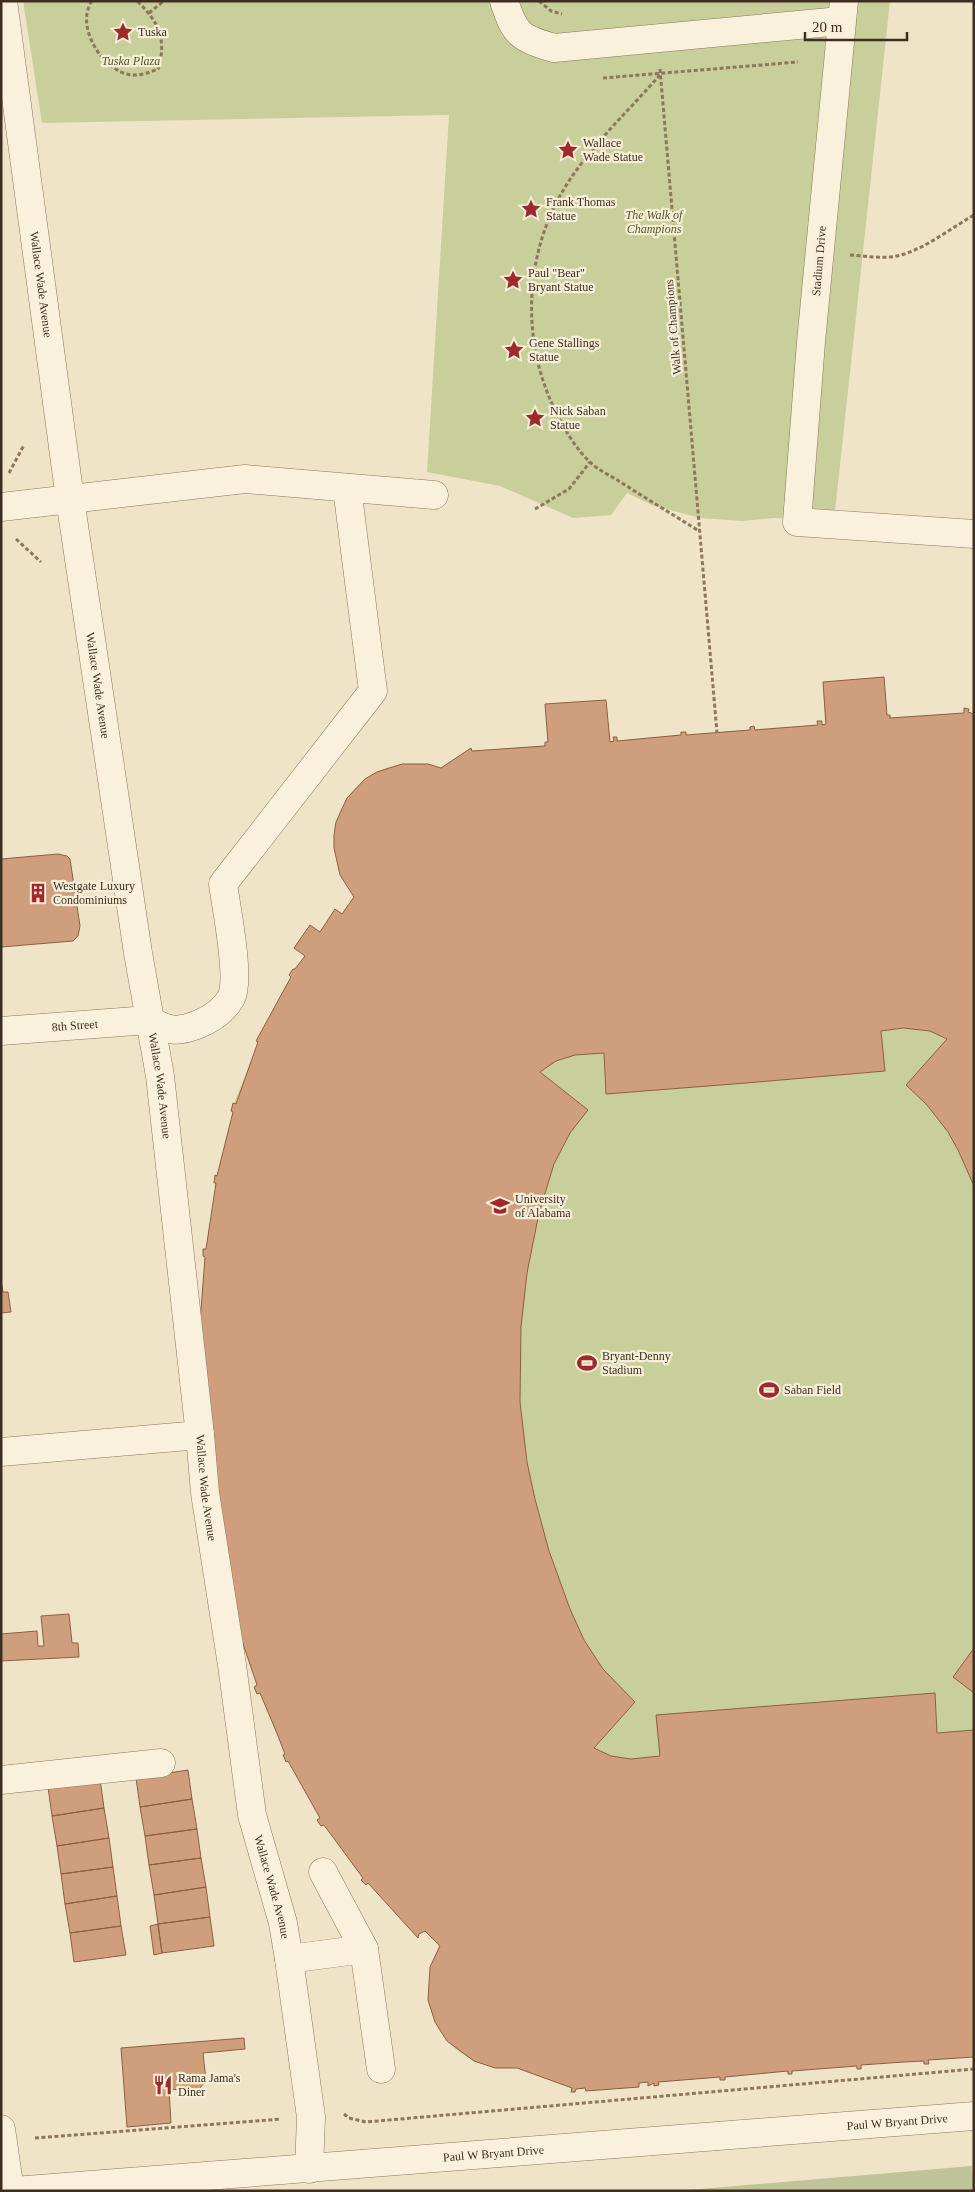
<svg xmlns="http://www.w3.org/2000/svg" width="975" height="2192" font-family="Georgia,serif">
  <style>
    .green { fill: #c9cf9b }
    .cemetery { fill: #bfc49a }
    .building { fill: #cf9f7d; stroke: #8d5f41 }
    .lines { fill: none; stroke-linecap: round; stroke-linejoin: round }
    .minor-casing { stroke: #8d765c; stroke-width: 29 }
    .path { stroke: #8d765c; stroke-width: 3; stroke-dasharray: 4 2.5; stroke-linecap: butt }
    .minor { stroke: #faf1dc; stroke-width: 28 }
    .labels { text-anchor: middle; stroke-width: 4.5; stroke-linejoin: round; paint-order: stroke }
    .poi-label { font-size: 12px; fill: #3d2e20; stroke: #f7eed8; text-anchor: start }
    .park-label { font-size: 12px; font-style: italic; fill: #4d5a26; stroke: #f7eed8 }
    .street-label { font-size: 12px; fill: #3d2e20; stroke: #f7eed8 }
  </style>
  <rect width="100%" height="100%" fill="#f0e4c8"/>
  <path class="green" d="M23,1h867l-56,520 -60,-3 -32,3 -42,-3 -48,-13 -25,-12 -16,22 -38,3 -73,-32 -73,-14 22,-357 -407,8z
    M884,677l3,38h3l1,3 72,-5 1,-5 5,1 -1,3 6,2v1343l-45,3v4c-14,-7 -51,0 -68,1v4h-4l-1,-3 -64,5v3h-4l-1,-3 -62,6v3h-5v-3l-62,5 1,3 -5,1v-3l-6,3v-4l-9,1v4l-53,4 -1,-3 -10,1v3h-4v-4c-17,-7 -36,-17 -54,-20 -15,-2 -29,0 -44,-8 -45,-21 -55,-73 -34,-114l-14,-15 -6,3 -1,4 -49,-54 -3,1 -5,-5 2,-2 -39,-53 -3,1 -4,-6 3,-2 -31,-57 -3,1 -3,-7 2,-2 -28,-68 -21,-61 -36,-301 5,-66 -2,-1v-7h3l10,-65 -2,-1 1,-8 2,1 16,-64 -2,-1 27,-68 -2,-2 35,-64 -2,-2 4,-6h2l10,-13 -11,-8 16,-23 10,7 15,-23 7,5 12,-17c-50,-69 4,-153 87,-129l30,-20 1,3 72,-5 1,-4h3l-3,-38 61,-4 4,42 4,-1 -1,-4h4l1,4 63,-6v-3h5v3l63,-5 1,-3 4,-1 1,3 63,-4 -1,-4h5v3h3l-2,-42z"/>
  <path class="cemetery" d="M972,2166l2,25h-298z"/>
  <path class="building" d="M884,677l3,38h3v3l74,-5v-5l5,1 -1,3 6,2v472l-16,-36 -10,-18 -21,-27 -21,-20 41,-46 -17,-8 -27,-3 -22,3 4,40 -139,12 -140,11 -2,-41 -29,2 -19,6 -16,11 48,38 -18,23 -16,31 -15,49 -12,60 -6,54 -1,75 7,60 8,37 14,52 21,58 14,31 19,29 32,33 -41,46 17,8 20,3 29,-3 -4,-41 279,-22 2,40 37,-3v327l-46,3 1,4h-5v-3l-20,1 -43,3v4h-4v-3l-65,5v3h-4v-3l-63,6v3h-5v-3l-62,5 1,3 -5,1v-3l-6,3v-4l-9,1v4l-53,4 -1,-3 -9,1 -1,3h-4l1,-4 -55,-20h-22l-21,-7 -27,-20 -12,-19 -7,-22 2,-33 10,-21 -15,-15 -6,3 -1,4 -50,-55 -2,2 -5,-5 2,-2 -39,-53 -3,1 -4,-6 3,-2 -32,-57 -2,1 -3,-7 2,-1 -9,-23 -16,-38 -3,1 -3,-7 3,-2 -21,-62 -18,-72 -18,-228 5,-66 -2,-1v-7h3l10,-66h-2l1,-8 2,1 16,-64 -2,-1 2,-8 3,1 22,-62 -2,-1 35,-64 -2,-2 4,-6h2l10,-13 -11,-8 16,-23 10,7 15,-23 7,5 12,-17 -14,-22 -6,-27v-13l2,-13 11,-24 18,-19 12,-7 25,-8h26l13,4 30,-20 1,3 73,-5v-4h3l-3,-38 61,-4 4,42 4,-1 -1,-4h4v4l64,-6v-3h5v3l64,-5v-3l4,-1 1,4 63,-5 -1,-4h5v4l4,-1 -3,-42z
    M58,854l9,2 3,3 10,67 -2,10 -5,5 -72,6v-88z
    M1,1280l2,12h5l3,20 -10,1z
    M69,1614l3,29h6l1,14 -78,4v-27l36,-3 1,15h6l-3,-30z
    M974,1648v45l-21,-16z
    M188,1770l4,29 -52,8 -4,-29z
    M100,1779l4,29 -52,8 -4,-29z
    M192,1799l5,30 -52,7 -5,-29z
    M104,1808l5,30 -52,8 -5,-30z
    M197,1829l4,29 -52,7 -4,-29z
    M109,1838l4,29 -52,7 -4,-28z
    M201,1858l5,29 -52,8 -5,-30z
    M113,1867l4,29 -52,8 -4,-30z
    M206,1887l4,30 -52,7 -4,-29z
    M117,1896l4,30 -51,7 -5,-29z
    M210,1917l4,29 -52,7 -4,-29z
    M158,1924l4,29 -8,2 -4,-29z
    M121,1926l5,29 -52,7 -4,-29z
    M244,2038l1,11 -42,4 3,28 -9,10 -4,-3 -24,2 2,33 -44,4 -6,-79z"/>
  <g class="lines">
    <defs>
      <g id="minor">
        <path id="s1" d="M3,1l67,498 68,454 22,123 40,359 5,58 27,172 20,150 31,108 6,36 22,158 -2,52"/>
        <path d="M504,1c11,34 16,37 50,47l287,-27"/>
        <path d="M844,1l-33,341 -14,180 177,12"/>
        <path d="M1,507l244,-28 189,16"/>
        <path id="s2" d="M1,1031l148,-11c19,11 28,13 50,4 12,-5 25,-14 32,-26 10,-19 -5,-91 -8,-114l150,-193 -26,-203"/>
        <path d="M1,1452l199,-17"/>
        <path d="M1,1780l160,-17"/>
        <path d="M323,1872l41,77 17,120"/>
        <path d="M289,1959l75,-10"/>
        <path d="M1,2129l9,62"/>
        <path id="s3" d="M14,2191l960,-75"/>
      </g>
    </defs>
    <use href="#minor" class="minor-casing"/>
    <path class="path" d="M92,1c-16,23 6,61 29,71 13,6 25,2 37,-3 9,-30 1,-47 -21,-68
      M539,1l12,10 11,3
      M149,13l15,-12
      M660,69l57,664
      M660,75c-30,34 -64,66 -89,103 -48,70 -52,164 -13,238 8,16 19,34 32,46 8,8 19,13 29,19 26,17 53,33 80,50
      M603,78l195,-16
      M850,255c16,1 32,4 47,1 27,-6 54,-28 77,-41
      M9,473l15,-28
      M535,509l34,-20 21,-27
      M16,539l25,23
      M344,2114l5,4 17,4 608,-53
      M35,2138l246,-19"/>
    <use href="#minor" class="minor"/>
  </g>
  <defs>
    <symbol id="sight-bare" viewBox="-9 -9 18 18"><path d="M0-6L1.8-2.2L6-1.7L2.9 1.2L3.7 5.4L0 3.3L-3.7 5.4L-2.9 1.2L-6-1.7L-1.8-2.2Z" fill="#9e2a2b" stroke="#f7eed8" stroke-width="2.5" paint-order="stroke"/></symbol>
    <symbol id="building-bare" viewBox="-9 -9 18 18"><path d="M-4-6H4V6H1V3H-1V6H-4ZM-2.5-4.3h1.7v1.8h-1.7ZM.8-4.3h1.7v1.8H.8ZM-2.5-1h1.7V.8h-1.7ZM.8-1h1.7V.8H.8Z" fill="#9e2a2b" stroke="#f7eed8" stroke-width="2.5" paint-order="stroke"/></symbol>
    <symbol id="university-bare" viewBox="-9 -9 18 18"><path d="M0-5L7-2L0 1L-7-2ZM-4 1L0 2.5L4 1V4Q0 6-4 4Z" fill="#9e2a2b" stroke="#f7eed8" stroke-width="2.5" paint-order="stroke"/></symbol>
    <symbol id="stadium-bare" viewBox="-9 -9 18 18"><path d="M0-5a6.5 5 0 1 0 0 10a6.5 5 0 1 0 0-10ZM-3.5-1.8h7v3.6h-7Z" fill="#9e2a2b" stroke="#f7eed8" stroke-width="2.5" paint-order="stroke"/></symbol>
    <symbol id="restaurant-bare" viewBox="-9 -9 18 18"><path d="M-5-6h1v4h1v-4h1v4h1v-4h1v5L-1.5 .5V6h-2V.5L-5-1ZM5-6V6H3V1.5H1.5Q1.5-4 5-6Z" fill="#9e2a2b" stroke="#f7eed8" stroke-width="2.5" paint-order="stroke"/></symbol>
  </defs>
  <g fill-rule="evenodd">
    <use href="#sight-bare" x="109" y="18" width="28" height="28"/>
    <use href="#sight-bare" x="554" y="136" width="28" height="28"/>
    <use href="#sight-bare" x="517" y="195" width="28" height="28"/>
    <use href="#sight-bare" x="499" y="266" width="28" height="28"/>
    <use href="#sight-bare" x="500" y="336" width="28" height="28"/>
    <use href="#sight-bare" x="521" y="404" width="28" height="28"/>
    <use href="#building-bare" x="24" y="879" width="28" height="28"/>
    <use href="#university-bare" x="486" y="1192" width="28" height="28"/>
    <use href="#stadium-bare" x="573" y="1349" width="28" height="28"/>
    <use href="#stadium-bare" x="755" y="1376" width="28" height="28"/>
    <use href="#restaurant-bare" x="149" y="2071" width="28" height="28"/>
  </g>
  <g class="labels">
    <g class="poi-label">
      <text x="138" y="36">Tuska</text>
      <text x="583" y="147">Wallace<tspan x="583" dy="14">Wade Statue</tspan></text>
      <text x="546" y="206">Frank Thomas<tspan x="546" dy="14">Statue</tspan></text>
      <text x="528" y="277">Paul "Bear"<tspan x="528" dy="14">Bryant Statue</tspan></text>
      <text x="529" y="347">Gene Stallings<tspan x="529" dy="14">Statue</tspan></text>
      <text x="550" y="415">Nick Saban<tspan x="550" dy="14">Statue</tspan></text>
      <text x="53" y="890">Westgate Luxury<tspan x="53" dy="14">Condominiums</tspan></text>
      <text x="515" y="1203">University<tspan x="515" dy="14">of Alabama</tspan></text>
      <text x="602" y="1360">Bryant-Denny<tspan x="602" dy="14">Stadium</tspan></text>
      <text x="784" y="1394">Saban Field</text>
      <text x="178" y="2082">Rama Jama's<tspan x="178" dy="14">Diner</tspan></text>
    </g>
    <g class="park-label">
      <text x="131" y="65">Tuska Plaza</text>
      <text x="654" y="219">The Walk of<tspan x="654" dy="14">Champions</tspan></text>
    </g>
    <g class="street-label">
      <text transform="translate(819 261) rotate(-85)" y="4">Stadium Drive</text>
      <text dy="4" stroke="none"><textPath href="#s1" startOffset="286">Wallace Wade Avenue</textPath></text>
      <text transform="translate(673 327) rotate(-95)" y="4">Walk of Champions</text>
      <text dy="4" stroke="none"><textPath href="#s1" startOffset="691">Wallace Wade Avenue</textPath></text>
      <text dy="4" stroke="none"><textPath href="#s2" startOffset="74">8th Street</textPath></text>
      <text dy="4" stroke="none"><textPath href="#s1" startOffset="1096">Wallace Wade Avenue</textPath></text>
      <text dy="4" stroke="none"><textPath href="#s1" startOffset="1501">Wallace Wade Avenue</textPath></text>
      <text dy="4" stroke="none"><textPath href="#s1" startOffset="1906">Wallace Wade Avenue</textPath></text>
      <text dy="4" stroke="none"><textPath href="#s3" startOffset="886">Paul W Bryant Drive</textPath></text>
      <text dy="4" stroke="none"><textPath href="#s3" startOffset="481">Paul W Bryant Drive</textPath></text>
    </g>
  </g>
  <rect width="975" height="2192" fill="none" stroke="#3d2e20" stroke-width="5"/>
  <path d="M805 32v8h102v-8" fill="none" stroke="#3d2e20" stroke-width="2.5"/>
  <text x="812" y="32" font-size="15" fill="#3d2e20" stroke="#f7eed8" stroke-width="4" paint-order="stroke">20 m</text>
</svg>
